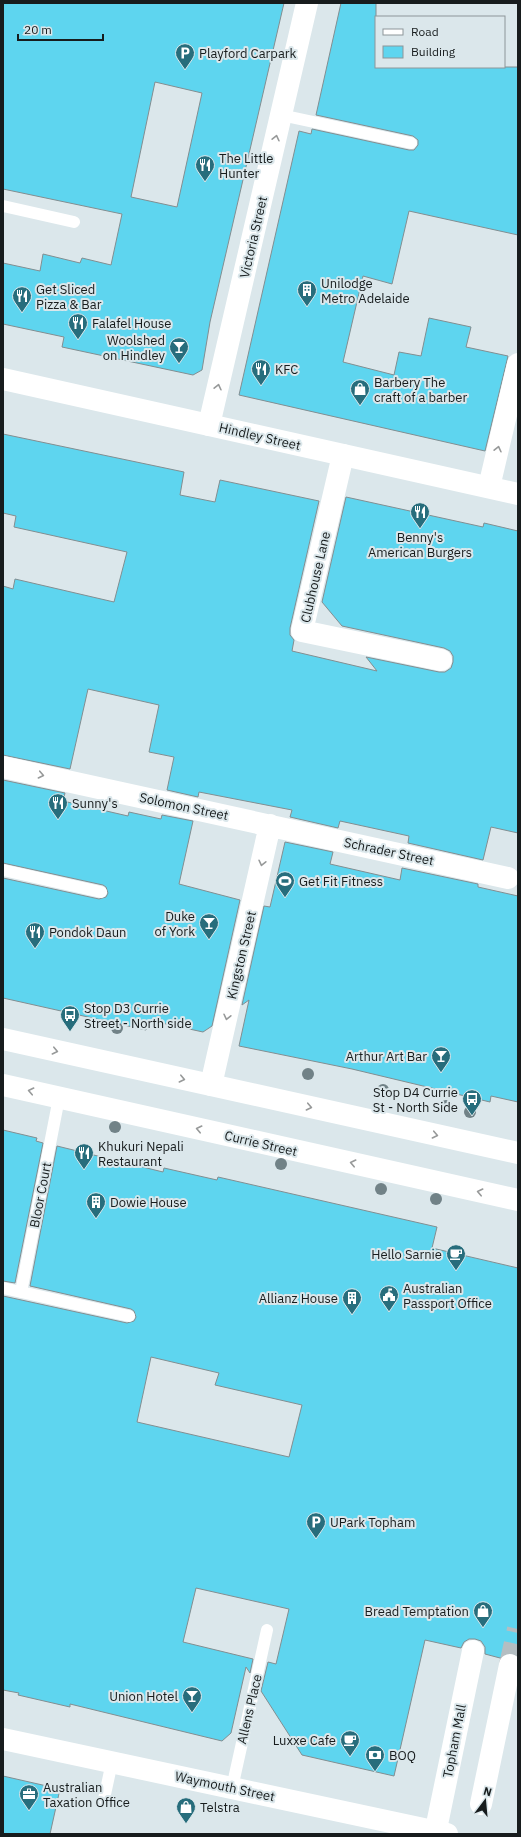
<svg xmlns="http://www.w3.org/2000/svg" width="521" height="1837" font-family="'IBM Plex Sans',sans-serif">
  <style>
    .building { fill: #5ed5ef; stroke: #828e91; fill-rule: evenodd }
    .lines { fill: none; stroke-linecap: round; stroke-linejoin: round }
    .street-tunnel { stroke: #b4bec2; stroke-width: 22; stroke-dasharray: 22 11; stroke-linecap: butt }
    .lane { stroke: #fff; stroke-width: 12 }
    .street { stroke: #fff; stroke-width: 22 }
    .secondary { stroke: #fff; stroke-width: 22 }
    .tree { fill: #718287 }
    .oneway { stroke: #979999 }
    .labels { text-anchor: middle; stroke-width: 4; stroke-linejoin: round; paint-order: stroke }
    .poi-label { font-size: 13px; fill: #171c1d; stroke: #dbe7eb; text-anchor: start }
    .street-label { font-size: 13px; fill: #171c1d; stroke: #dbe7eb }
  </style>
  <rect width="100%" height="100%" fill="#dbe7eb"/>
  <path class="building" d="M3,3h281l-74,319 -8,48 -9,5 -131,-28 2,-10 -61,-13v-61l37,8 3,-17 37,9 2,-5 29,7 11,-51 -119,-25zM155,82l47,11 -25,114 -46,-10z
    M341,3h35v64h142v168l-109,-24 -17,73 -29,-8 -20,86 51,13 5,-23 22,4 8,-38 42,9 -5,20 42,9 -23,95 -246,-56 60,-264 12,3 1,-5 97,21h5l4,-5v-5l-5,-4 -97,-21z
    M3,434l181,38 -4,23 35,7 5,-22 99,21 -29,127v7l4,5 -2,11 85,20 -11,-14 73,15h6l6,-4 2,-6v-6l-3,-5 -6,-3 -102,-22 -20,-24 24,-105 137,30 1,-4 34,8v302l-27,-6 -8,33 -75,-17 1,-7 -69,-15 -2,7 -48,-11 2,-7 -93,-18 -1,5 -31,-7 7,-33 -25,-5 10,-47 -71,-16 -18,80 -67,-14v-169l10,3 2,-10 99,23 13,-50 -113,-25 2,-11 -13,-3z
    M3,780l62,13 -2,8 65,15 1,-4 32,7 1,-4 31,6 -14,63 61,16 -28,126 -9,6 -55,-12 -2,10 -143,-32v-120l96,21 7,-2 2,-4 -2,-6 -3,-2 -100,-22z
    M285,842l48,10 -3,12 70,16 2,-12 76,16v3l40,9v206l-27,-6 -1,6 -138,-33 -113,-23 10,-46 -7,5 22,-99 6,1z
    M3,1130l34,8 -1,3 7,2 -28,140 -12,-2z
    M57,1146l106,26 1,-4 53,12 1,-3 219,50 -5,21 86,20v387l-6,-2h-6l-6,5 -15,-4v-7l-4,-6 -6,-2h-6l-5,3 -3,6 -36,-8 -31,136 -92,-21 -41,-64 7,-29 8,2 13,-55 -93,-21 -13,54 70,17 -3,14 -4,-6 -15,66 -9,8 -152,-37v3l-52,-12 1,-2 -16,-3v-394l124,27 7,-2 2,-4 -2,-6 -3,-2 -101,-23zM151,1357l68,16 -4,12 87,20 -13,52 -152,-35z
    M3,1776l57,13 -10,45h-47z"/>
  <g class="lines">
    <path class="street-tunnel" d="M510,1665l8,-36"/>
    <path class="lane" d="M281,115l130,28
      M3,206l71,16
      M3,870l98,22
      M3,1288l126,28
      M21,1292l38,-194
      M232,1788l35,-158
      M104,1799l8,-37"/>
    <path class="street" d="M209,425l98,-422
      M343,455l-41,176 139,29
      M489,487l29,-123
      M3,767l505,111
      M211,1085l59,-260
      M481,1804l29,-139
      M435,1834l38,-183"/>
    <path class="secondary" d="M3,379l515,115
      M3,1039l515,114
      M3,1085l515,115
      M3,1739l444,95"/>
  </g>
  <g class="tree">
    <circle cx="117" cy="1028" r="6"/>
    <circle cx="308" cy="1074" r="6"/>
    <circle cx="383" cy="1090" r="6"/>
    <circle cx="446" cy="1106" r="6"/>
    <circle cx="470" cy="1112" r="6"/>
    <circle cx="115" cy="1127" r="6"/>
    <circle cx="281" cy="1164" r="6"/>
    <circle cx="381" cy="1189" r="6"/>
    <circle cx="436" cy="1199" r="6"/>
  </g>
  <defs><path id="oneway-chevron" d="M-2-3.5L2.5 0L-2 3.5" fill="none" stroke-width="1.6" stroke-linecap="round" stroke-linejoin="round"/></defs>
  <g class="oneway">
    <use href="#oneway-chevron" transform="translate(276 138) rotate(-77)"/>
    <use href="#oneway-chevron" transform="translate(218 387) rotate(-77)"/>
    <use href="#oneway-chevron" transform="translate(498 449) rotate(-77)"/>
    <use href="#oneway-chevron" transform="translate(41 775) rotate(12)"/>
    <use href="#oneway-chevron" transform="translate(262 863) rotate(103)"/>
    <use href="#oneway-chevron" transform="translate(227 1017) rotate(103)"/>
    <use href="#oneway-chevron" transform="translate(55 1051) rotate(13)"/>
    <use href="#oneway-chevron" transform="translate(182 1079) rotate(13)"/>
    <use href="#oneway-chevron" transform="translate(31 1091) rotate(-168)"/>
    <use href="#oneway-chevron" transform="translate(309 1107) rotate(12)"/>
    <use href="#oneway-chevron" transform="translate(199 1129) rotate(-167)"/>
    <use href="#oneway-chevron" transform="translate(435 1135) rotate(12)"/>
    <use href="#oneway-chevron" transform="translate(353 1163) rotate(-167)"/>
    <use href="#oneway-chevron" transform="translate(480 1192) rotate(-167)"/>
  </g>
  <defs>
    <symbol id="parking-pin" viewBox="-11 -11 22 30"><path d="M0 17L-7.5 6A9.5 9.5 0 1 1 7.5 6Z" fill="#276d7c" stroke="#dbe7eb"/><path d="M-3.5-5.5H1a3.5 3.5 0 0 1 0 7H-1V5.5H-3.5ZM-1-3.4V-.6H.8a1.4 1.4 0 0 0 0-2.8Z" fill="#fff"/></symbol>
    <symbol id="restaurant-pin" viewBox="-11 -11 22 30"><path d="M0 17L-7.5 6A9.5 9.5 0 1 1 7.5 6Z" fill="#276d7c" stroke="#dbe7eb"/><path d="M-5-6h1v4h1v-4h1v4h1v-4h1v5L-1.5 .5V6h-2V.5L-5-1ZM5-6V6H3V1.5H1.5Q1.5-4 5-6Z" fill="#fff"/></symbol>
    <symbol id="building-pin" viewBox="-11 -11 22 30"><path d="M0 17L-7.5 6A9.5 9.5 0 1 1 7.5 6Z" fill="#276d7c" stroke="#dbe7eb"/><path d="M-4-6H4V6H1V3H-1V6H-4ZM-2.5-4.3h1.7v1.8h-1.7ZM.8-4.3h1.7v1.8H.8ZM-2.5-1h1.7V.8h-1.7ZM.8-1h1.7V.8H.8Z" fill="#fff"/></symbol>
    <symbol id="bar-pin" viewBox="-11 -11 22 30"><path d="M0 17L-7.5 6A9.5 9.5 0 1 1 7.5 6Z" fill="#276d7c" stroke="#dbe7eb"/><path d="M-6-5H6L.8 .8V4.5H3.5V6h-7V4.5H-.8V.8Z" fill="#fff"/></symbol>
    <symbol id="shop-pin" viewBox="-11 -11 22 30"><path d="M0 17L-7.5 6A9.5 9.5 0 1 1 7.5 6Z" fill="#276d7c" stroke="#dbe7eb"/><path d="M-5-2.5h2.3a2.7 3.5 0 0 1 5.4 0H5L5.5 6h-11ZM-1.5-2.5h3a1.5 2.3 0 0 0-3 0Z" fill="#fff"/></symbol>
    <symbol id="stadium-pin" viewBox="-11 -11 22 30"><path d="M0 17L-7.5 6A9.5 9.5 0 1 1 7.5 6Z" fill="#276d7c" stroke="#dbe7eb"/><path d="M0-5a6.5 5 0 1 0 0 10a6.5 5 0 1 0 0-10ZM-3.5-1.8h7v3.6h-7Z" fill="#fff"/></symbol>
    <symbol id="bus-pin" viewBox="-11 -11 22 30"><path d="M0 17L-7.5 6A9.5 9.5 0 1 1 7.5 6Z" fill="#276d7c" stroke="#dbe7eb"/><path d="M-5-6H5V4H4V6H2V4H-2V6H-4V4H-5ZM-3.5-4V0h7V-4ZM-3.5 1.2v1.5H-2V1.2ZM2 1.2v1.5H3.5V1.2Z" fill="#fff"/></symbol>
    <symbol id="cafe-pin" viewBox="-11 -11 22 30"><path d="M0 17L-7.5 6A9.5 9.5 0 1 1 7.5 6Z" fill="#276d7c" stroke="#dbe7eb"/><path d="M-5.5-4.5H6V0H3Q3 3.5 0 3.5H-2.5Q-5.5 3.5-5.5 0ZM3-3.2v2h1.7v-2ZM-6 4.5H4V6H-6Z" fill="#fff"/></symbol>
    <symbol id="civic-pin" viewBox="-11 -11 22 30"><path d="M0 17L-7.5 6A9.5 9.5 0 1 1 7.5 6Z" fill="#276d7c" stroke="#dbe7eb"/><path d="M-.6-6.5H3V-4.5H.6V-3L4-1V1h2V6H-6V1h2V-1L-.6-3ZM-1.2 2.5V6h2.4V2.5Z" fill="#fff"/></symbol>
    <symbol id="bank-pin" viewBox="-11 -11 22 30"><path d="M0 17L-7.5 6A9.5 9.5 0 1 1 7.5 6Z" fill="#276d7c" stroke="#dbe7eb"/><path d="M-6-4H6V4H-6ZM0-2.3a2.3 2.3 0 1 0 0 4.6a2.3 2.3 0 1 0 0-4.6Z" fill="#fff"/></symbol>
    <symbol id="office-pin" viewBox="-11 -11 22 30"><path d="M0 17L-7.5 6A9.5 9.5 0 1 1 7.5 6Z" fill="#276d7c" stroke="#dbe7eb"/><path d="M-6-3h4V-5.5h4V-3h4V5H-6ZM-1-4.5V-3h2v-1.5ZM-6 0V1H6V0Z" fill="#fff"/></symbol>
  </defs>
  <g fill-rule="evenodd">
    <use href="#parking-pin" x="174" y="42" width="22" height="30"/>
    <use href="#restaurant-pin" x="194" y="154" width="22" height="30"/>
    <use href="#building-pin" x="296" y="279" width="22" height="30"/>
    <use href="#restaurant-pin" x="11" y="285" width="22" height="30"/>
    <use href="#restaurant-pin" x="67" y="312" width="22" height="30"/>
    <use href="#bar-pin" x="168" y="336" width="22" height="30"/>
    <use href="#restaurant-pin" x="250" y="358" width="22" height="30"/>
    <use href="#shop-pin" x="349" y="378" width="22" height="30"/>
    <use href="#restaurant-pin" x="409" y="501" width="22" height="30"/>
    <use href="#restaurant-pin" x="47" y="792" width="22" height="30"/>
    <use href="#stadium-pin" x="274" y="870" width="22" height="30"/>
    <use href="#bar-pin" x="198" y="912" width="22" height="30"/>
    <use href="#restaurant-pin" x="24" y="921" width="22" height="30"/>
    <use href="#bus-pin" x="59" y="1004" width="22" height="30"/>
    <use href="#bar-pin" x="430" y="1045" width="22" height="30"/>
    <use href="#bus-pin" x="461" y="1088" width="22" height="30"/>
    <use href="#restaurant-pin" x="73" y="1142" width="22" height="30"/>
    <use href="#building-pin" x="85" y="1191" width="22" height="30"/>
    <use href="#cafe-pin" x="445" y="1243" width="22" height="30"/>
    <use href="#civic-pin" x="378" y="1284" width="22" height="30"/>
    <use href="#building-pin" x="341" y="1287" width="22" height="30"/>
    <use href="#parking-pin" x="305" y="1511" width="22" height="30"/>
    <use href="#shop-pin" x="472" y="1600" width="22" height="30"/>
    <use href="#bar-pin" x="181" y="1685" width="22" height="30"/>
    <use href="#cafe-pin" x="339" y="1729" width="22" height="30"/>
    <use href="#bank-pin" x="364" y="1744" width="22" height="30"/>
    <use href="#office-pin" x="18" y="1783" width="22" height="30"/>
    <use href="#shop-pin" x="175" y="1796" width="22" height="30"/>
  </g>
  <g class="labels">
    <g class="poi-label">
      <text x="199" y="58">Playford Carpark</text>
      <text x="219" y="163">The Little<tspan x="219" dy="15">Hunter</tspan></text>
      <text x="321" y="288">Unilodge<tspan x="321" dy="15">Metro Adelaide</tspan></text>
      <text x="36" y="294">Get Sliced<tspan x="36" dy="15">Pizza &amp; Bar</tspan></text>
      <text x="92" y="328">Falafel House</text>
      <text x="165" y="345" text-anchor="end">Woolshed<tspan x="165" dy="15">on Hindley</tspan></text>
      <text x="275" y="374">KFC</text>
      <text x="374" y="387">Barbery The<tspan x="374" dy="15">craft of a barber</tspan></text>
      <text x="420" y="542" text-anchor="middle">Benny's<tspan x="420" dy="15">American Burgers</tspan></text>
      <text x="72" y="808">Sunny's</text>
      <text x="299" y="886">Get Fit Fitness</text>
      <text x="195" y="921" text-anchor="end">Duke<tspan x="195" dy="15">of York</tspan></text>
      <text x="49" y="937">Pondok Daun</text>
      <text x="84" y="1013">Stop D3 Currie<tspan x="84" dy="15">Street - North side</tspan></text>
      <text x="427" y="1061" text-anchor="end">Arthur Art Bar</text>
      <text x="458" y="1097" text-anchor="end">Stop D4 Currie<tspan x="458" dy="15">St - North Side</tspan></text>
      <text x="98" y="1151">Khukuri Nepali<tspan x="98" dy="15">Restaurant</tspan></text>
      <text x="110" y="1207">Dowie House</text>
      <text x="442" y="1259" text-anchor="end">Hello Sarnie</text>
      <text x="403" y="1293">Australian<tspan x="403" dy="15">Passport Office</tspan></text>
      <text x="338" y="1303" text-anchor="end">Allianz House</text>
      <text x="330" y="1527">UPark Topham</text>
      <text x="469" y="1616" text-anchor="end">Bread Temptation</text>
      <text x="178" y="1701" text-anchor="end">Union Hotel</text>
      <text x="336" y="1745" text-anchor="end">Luxxe Cafe</text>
      <text x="389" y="1760">BOQ</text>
      <text x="43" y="1792">Australian<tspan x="43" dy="15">Taxation Office</tspan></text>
      <text x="200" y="1812">Telstra</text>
    </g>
    <g class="street-label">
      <text transform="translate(253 237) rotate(-77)" y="5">Victoria Street</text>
      <text transform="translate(260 436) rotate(13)" y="5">Hindley Street</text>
      <text transform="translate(315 577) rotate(-77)" y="5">Clubhouse Lane</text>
      <text transform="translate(184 806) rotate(12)" y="5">Solomon Street</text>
      <text transform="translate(389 851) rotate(12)" y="5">Schrader Street</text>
      <text transform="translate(241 955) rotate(-77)" y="5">Kingston Street</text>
      <text transform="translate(261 1143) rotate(13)" y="5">Currie Street</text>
      <text transform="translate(40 1195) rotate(-79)" y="5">Bloor Court</text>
      <text transform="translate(249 1709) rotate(-77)" y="5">Allens Place</text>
      <text transform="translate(454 1741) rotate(-79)" y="5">Topham Mall</text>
      <text transform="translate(225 1786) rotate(12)" y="5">Waymouth Street</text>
    </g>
  </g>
  <rect width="521" height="1837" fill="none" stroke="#171c1d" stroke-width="8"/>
  <rect x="375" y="16" width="130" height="52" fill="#dbe7eb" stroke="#8d9699"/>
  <rect x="383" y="29" width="20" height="6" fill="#ffffff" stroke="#8d9699"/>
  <text x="411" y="36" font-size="12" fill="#171c1d">Road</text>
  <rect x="383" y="46" width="20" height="12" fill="#5ed5ef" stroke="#8d9699"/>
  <text x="411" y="56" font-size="12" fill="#171c1d">Building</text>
  <g transform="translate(485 1801) rotate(16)" stroke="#dbe7eb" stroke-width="3" paint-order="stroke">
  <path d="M0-3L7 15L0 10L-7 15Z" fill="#171c1d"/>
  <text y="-6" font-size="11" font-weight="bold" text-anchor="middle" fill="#171c1d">N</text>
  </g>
  <path d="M18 34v6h85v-6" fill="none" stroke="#171c1d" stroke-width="2"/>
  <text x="24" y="34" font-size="12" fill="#171c1d" stroke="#dbe7eb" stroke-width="3" paint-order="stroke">20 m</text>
</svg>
